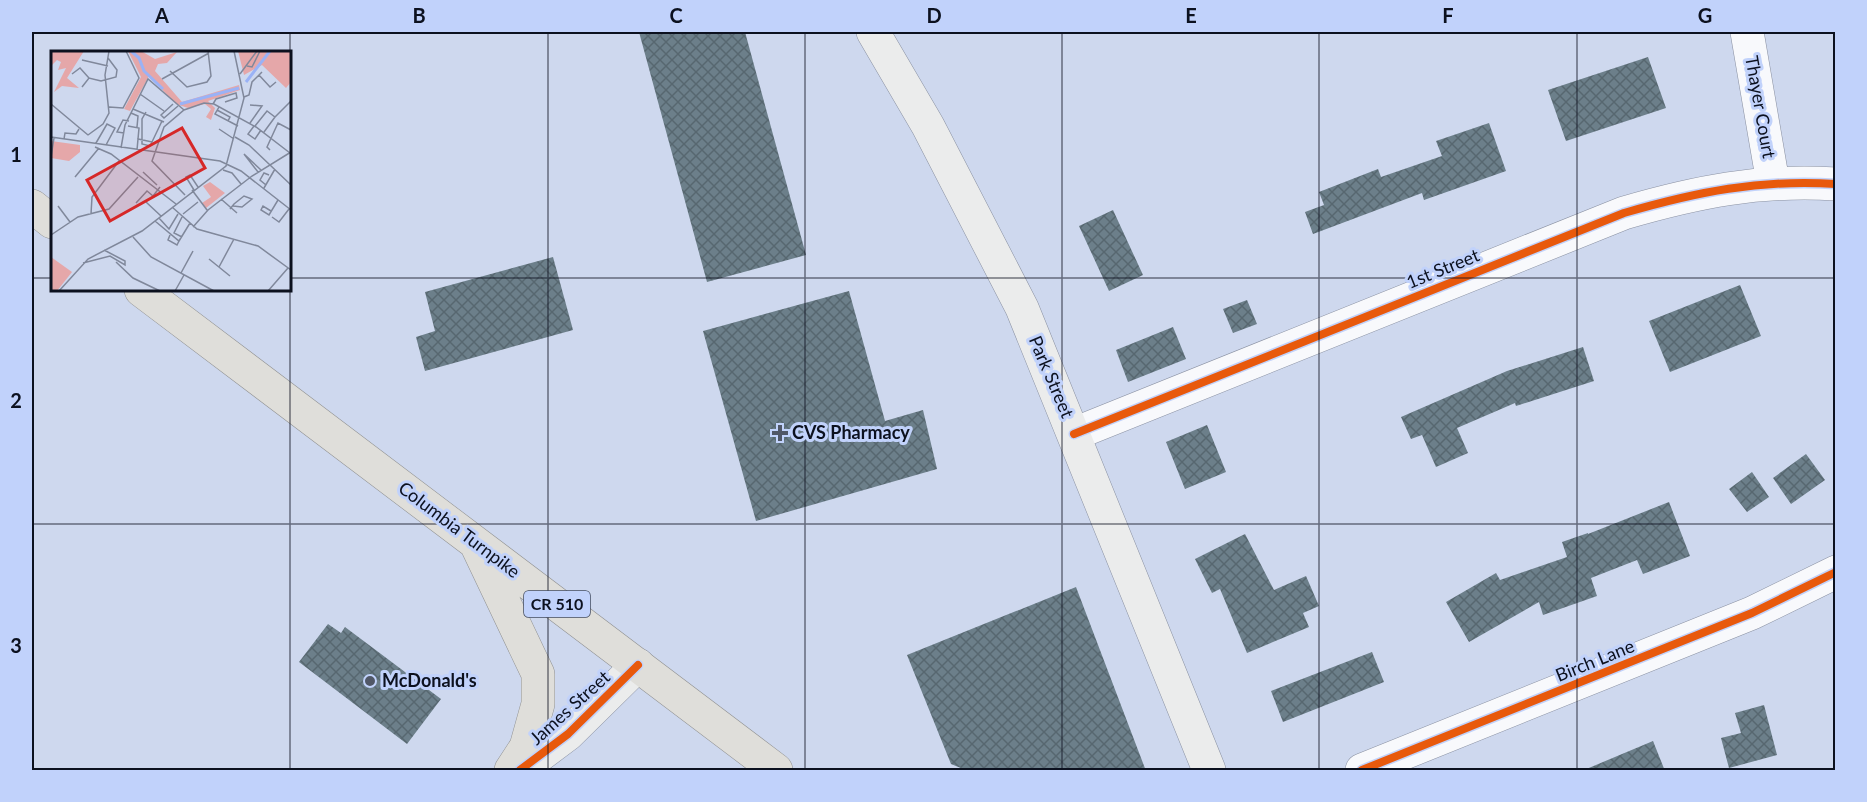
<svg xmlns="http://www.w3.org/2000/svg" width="1867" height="802" font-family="Lato,sans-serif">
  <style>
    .building { fill: url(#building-cross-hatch) }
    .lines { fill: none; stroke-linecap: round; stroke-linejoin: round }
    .street-casing { stroke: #8a91a2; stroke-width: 34 }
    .secondary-casing { stroke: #8a91a2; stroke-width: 34 }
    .primary-casing { stroke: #8f9090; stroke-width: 34 }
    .street { stroke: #f8f9fc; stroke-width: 33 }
    .secondary { stroke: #ebecec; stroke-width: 33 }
    .primary { stroke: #dfdeda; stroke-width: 33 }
    .cycleway-casing { stroke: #c1d2fb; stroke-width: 11 }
    .cycleway { stroke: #e8590c; stroke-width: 8 }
    .grid { fill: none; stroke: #0c111f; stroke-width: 1.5; stroke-opacity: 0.55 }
    .poi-dot { fill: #505767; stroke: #c1d2fb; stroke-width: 2 }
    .labels { text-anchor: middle; stroke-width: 6; stroke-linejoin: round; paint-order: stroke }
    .shield { fill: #c1d2fb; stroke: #424b61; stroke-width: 1.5 }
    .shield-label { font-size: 16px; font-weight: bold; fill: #0c111f }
    .street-label { font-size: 18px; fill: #0c111f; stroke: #c1d2fb }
    .poi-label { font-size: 18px; font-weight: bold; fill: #0c111f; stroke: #c1d2fb; text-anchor: start }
    .inset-river { fill: none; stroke: #9ab2f6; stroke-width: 3 }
    .inset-road { fill: none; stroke: #80889b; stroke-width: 1.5 }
    .view { fill: #d62828; fill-opacity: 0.15; stroke: #d62828; stroke-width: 3 }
    .inset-edge { fill: none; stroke: #0c111f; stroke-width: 3 }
    .neatline { fill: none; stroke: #0c111f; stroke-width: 2 }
    .grid-label { font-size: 20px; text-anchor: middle; font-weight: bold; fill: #0c111f }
  </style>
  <defs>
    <pattern id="building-cross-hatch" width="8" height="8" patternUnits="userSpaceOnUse" patternTransform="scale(1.5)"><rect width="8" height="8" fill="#6c7f8a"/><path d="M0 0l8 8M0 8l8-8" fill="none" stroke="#576770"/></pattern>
  </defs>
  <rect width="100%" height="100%" fill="#ced8ee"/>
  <path class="building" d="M639,32h106l61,223 -99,27z
    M1648,57l18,51 -100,33 -18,-51z
    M1489,123l17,48 -82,29 -2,-7 -109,41 -8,-22 19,-7 -5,-13 59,-23 3,8 61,-21 -6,-15z
    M1113,210l30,65 -34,16 -30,-65z
    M553,257l20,73 -148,41 -9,-34 19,-6 -10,-39z
    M1740,285l21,51 -91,36 -21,-51z
    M849,291l36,130 38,-11 14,59 -181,52 -53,-190z
    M1247,300l10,24 -24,9 -10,-24z
    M1173,327l13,32 -58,23 -12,-32z
    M1583,347l11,34 -78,25 -1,-3 -58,25 11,25 -32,14 -14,-32 -11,4 -10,-22 106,-46z
    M1207,425l19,47 -41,17 -19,-47z
    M1806,454l19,26 -34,24 -18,-26z
    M1752,472l17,25 -22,15 -18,-23z
    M1669,502l21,54 -47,18 -6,-14 -46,18 6,18 -54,19 -4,-13 -70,40 -23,-40 50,-29 4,7 67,-23 -5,-15 26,-9v1z
    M1245,534l29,56 32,-14 13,30 -16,7 6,14 -62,26 -27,-64 -8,4 -17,-34z
    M1076,587l70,184h-178l-17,-7 -44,-109z
    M328,624l13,9 4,-6 96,72 -34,45 -108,-82z
    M1372,652l12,30 -101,40 -12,-31z
    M1764,705l13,50 -48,13 -8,-30 20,-5 -6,-20z
    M1653,741l12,30h-81v-1z"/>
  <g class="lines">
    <defs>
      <path id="street" d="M1747,32l26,151
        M1074,434l550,-221c72,-21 136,-34 212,-29
        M1362,770l390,-157 84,-41"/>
      <path id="secondary" d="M873,32l55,94 94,182 187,462
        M520,770l48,-36 70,-69"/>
      <path id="primary" d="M32,206l20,16
        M141,290l635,480
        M478,548l60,126v30l-12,43 -15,23"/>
    </defs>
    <use href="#street" class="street-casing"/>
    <use href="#secondary" class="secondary-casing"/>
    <use href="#primary" class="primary-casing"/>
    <use href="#street" class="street"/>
    <use href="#secondary" class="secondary"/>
    <use href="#primary" class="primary"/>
    <defs>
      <path id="cycleway" d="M1074,434l550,-221c72,-21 136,-34 212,-29
        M520,770l48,-36 70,-69
        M1362,770l390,-157 84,-41"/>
    </defs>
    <use href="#cycleway" class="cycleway-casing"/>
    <use href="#cycleway" class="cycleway"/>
  </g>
  <path class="grid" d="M290,32v738M548,32v738M805,32v738M1062,32v738M1319,32v738M1577,32v738M32,278h20M290,278h1546M32,524h1804"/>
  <g class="poi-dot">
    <path d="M777 424h6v6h6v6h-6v6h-6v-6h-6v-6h6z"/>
    <circle cx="370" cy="681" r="6"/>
  </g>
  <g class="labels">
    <rect class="shield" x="524" y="591" width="66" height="26" rx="4.5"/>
    <g class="shield-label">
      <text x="557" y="610">CR 510</text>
    </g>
    <g class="street-label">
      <text transform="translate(1760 107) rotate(80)" y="6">Thayer Court</text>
      <text transform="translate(1443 269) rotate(-22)" y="6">1st Street</text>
      <text transform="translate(1051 377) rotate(67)" y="6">Park Street</text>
      <text transform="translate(459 530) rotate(37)" y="6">Columbia Turnpike</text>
      <text transform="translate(1595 661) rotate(-22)" y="6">Birch Lane</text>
      <text transform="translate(570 708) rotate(-42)" y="6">James Street</text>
    </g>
    <g class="poi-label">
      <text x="792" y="439">CVS Pharmacy</text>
      <text x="382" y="687">McDonald's</text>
    </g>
  </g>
  <g transform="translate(51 51)">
    <rect width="240" height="240" fill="#ced8ee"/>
    <path d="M187,0h53v31l-5,6 -24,-23 -18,10zM159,131l15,11 -19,15 -4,-5 9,-6 -8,-11z" fill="#e5a7a9"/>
    <path d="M0,0h33l-17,27 12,10 -17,-2 -8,6 12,-24 -8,2 3,-8 -4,-2 -6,6zM77,0h13l14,8 22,-7 -10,11 -9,1 -3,7 27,31 57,-17 1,5 -32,11 7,7 -4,12 -5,-3 5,-8 -6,-5 -17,4 -12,-4 -27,-28 -19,35 -6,-2 17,-32zM0,90l29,4v7l-11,9 -18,-3z" fill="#e5a7a9"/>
    <path d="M0,206l21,15 -15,19h-6z" fill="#e5a7a9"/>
    <path class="inset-river" d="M80,0l8,7 5,13 19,18M195,31l24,-31M129,53l59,-16"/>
    <path class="inset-road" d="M31,9l26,6M196,15l5,1 8,-16M119,20l17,16 20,-5 4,-6 -3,-25M21,23l8,-6 9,10M189,23l17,-23M208,24l11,12 6,-5M111,28l47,-26M31,36l7,-9 12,3 15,-4 1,-7 -9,-12M89,43l24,17M193,46l5,-2 3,-13 10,-10M0,53l37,31M122,53l-12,11 3,3 14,-12M162,53l3,-5 20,-6 1,5 -12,4M199,54l12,1 -12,17M58,56l14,1 16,-30 -13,-27M168,56l-4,7 23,12M82,58l31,13M166,59l13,7 -2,4M95,61l-4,7v25l8,2 2,-4M80,62l7,3 -1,11M77,75l11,2 -1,11M203,75l-6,8 7,5 6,-9M204,75l12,-15 8,6 16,-16M168,78l15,10M213,81l11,-15M73,82l-7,-1 6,-12 6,1M37,84l15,-11 6,-11 -4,-38 4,-24M0,86l169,24 21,10 50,39M184,86l14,8 42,40M13,88l1,-6 11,1 3,-5M45,92l11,-19 8,4 -9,17M44,96l16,7 65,50M70,97l4,-23 23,-46 36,31M86,99l1,-11 14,3 10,-21M219,99l-3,-3 11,-24 13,7M0,106l3,-19M172,119l9,3 9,11M92,121l14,13M207,121l-14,-18 17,16M24,126l24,-29M215,134l-6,-5 4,-7 5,2M213,137l11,-19M141,139l15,20M143,139l-8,-13 4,-2 8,12M134,144l-33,-34 12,-34 20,-17 20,-7 10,1 42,23 34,26M170,148l16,14M95,151l15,14M85,152l11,-12 6,5 7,-9M7,155l12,16M121,156l25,22 61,17 33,24M179,158l4,-5 10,-8 8,3 -10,8 -9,-1M220,160l-8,-5 -2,4 8,5 9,-15M40,163l1,-17 27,-36M132,163l15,-12M221,166l7,5 10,-13M108,167l10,11 9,-15M104,170l24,20 11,-18M142,176l15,-17 44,-34 39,-24M0,184l27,-18 31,-8 29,-32M119,184l-2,5 9,5 2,-4M82,186l18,20 63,34M131,186l-8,-4 8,-16M158,208l21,17M65,211l17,16 27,13M32,212l27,-7 15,9v-4l-21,-11M168,216l15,-28M130,222l12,-22M8,240l29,-32 54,-28 84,-65 18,-68 -10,-47M124,240l9,-16M217,240l20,-23"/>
    <path class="view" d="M131,77l23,40 -95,53 -23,-41z"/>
    <rect width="240" height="240" class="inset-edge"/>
  </g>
  <rect width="1867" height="802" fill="none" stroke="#c1d2fb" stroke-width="66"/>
  <rect x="33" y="33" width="1801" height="736" class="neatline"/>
  <g class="grid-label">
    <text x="162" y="23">A</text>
    <text x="419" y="23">B</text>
    <text x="676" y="23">C</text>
    <text x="934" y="23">D</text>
    <text x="1191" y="23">E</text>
    <text x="1448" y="23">F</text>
    <text x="1705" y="23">G</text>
    <text x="16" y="162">1</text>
    <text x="16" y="408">2</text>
    <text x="16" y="653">3</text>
  </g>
</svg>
